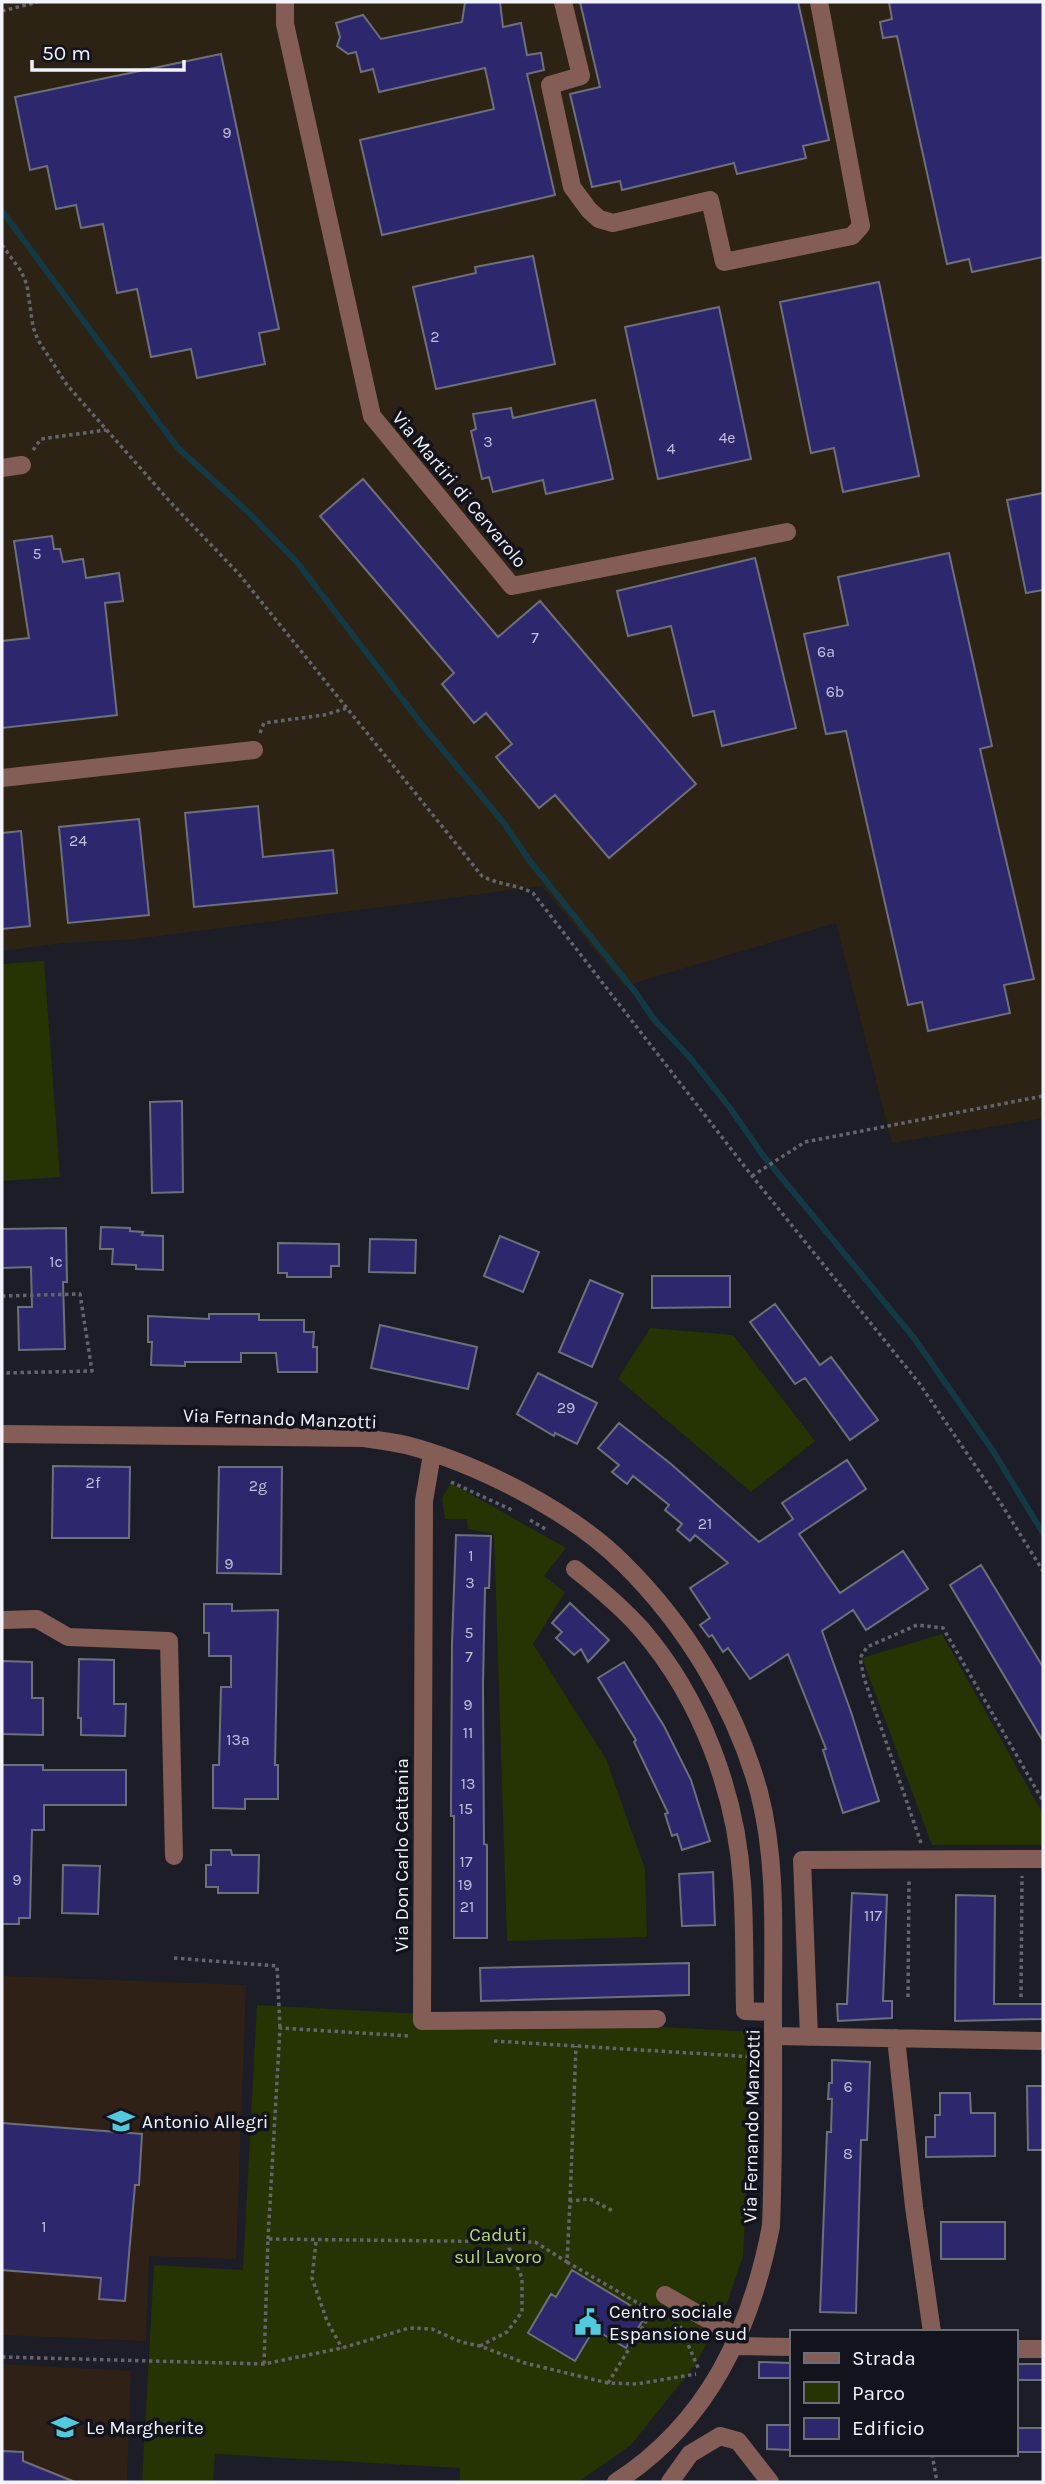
<svg xmlns="http://www.w3.org/2000/svg" width="1045" height="2484" font-family="Karla,sans-serif">
  <style>
    .industrial { fill: #2d2314 }
    .education { fill: #302116 }
    .green { fill: #263302 }
    .lines { fill: none; stroke-linecap: round; stroke-linejoin: round }
    .stream { stroke: #133944; stroke-width: 6 }
    .building { fill: #2d286e; stroke: #6d6f7c; stroke-width: 2 }
    .path { stroke: #63646d; stroke-width: 3.5; stroke-dasharray: 3.5 3.5; stroke-linecap: butt }
    .minor { stroke: #845d56; stroke-width: 18 }
    .labels { text-anchor: middle; stroke-width: 7; stroke-linejoin: round; paint-order: stroke }
    .number-label { font-size: 16px; fill: #c2c0d8 }
    .street-label { font-size: 19px; fill: #f3f3fb; stroke: #13131d }
    .poi-label { font-size: 19px; fill: #f3f3fb; stroke: #13131d; text-anchor: start }
    .park-label { font-size: 19px; fill: #b6db6a; stroke: #13131d }
  </style>
  <rect width="100%" height="100%" fill="#1c1d27"/>
  <path class="industrial" d="M15,2h1028v1116l-151,25 -56,-220 -212,63 -82,-100 -406,53 -73,4 -61,8v-946z"/>
  <path class="education" d="M2,1976l244,9 -10,274 -87,-3 -3,85 -144,-6z
    M2,2364l129,7 -4,111h-125z"/>
  <path class="green" d="M44,961l16,216 -58,4v-217z
    M650,1328l83,7 82,106 -64,51 -133,-113z
    M451,1483l115,65 -22,28 21,16 -32,52 73,115 39,110 2,68 -140,4 -13,-407 -26,-5 -1,-10h-22l-3,-21z
    M942,1634l101,180v31h-111l-70,-187z
    M257,2005l498,27 -12,224 -20,59 -28,50 -64,80 -53,37h-118v-14l-245,-14 -2,28h-71l12,-217 89,5z"/>
  <g class="lines">
    <path class="stream" d="M2,211l175,236 70,64 49,50 127,165 80,96 26,38 107,133 16,24 40,43 38,48 32,46 152,184 79,113 50,82"/>
  </g>
  <path class="building" d="M465,2h35l3,25 18,-4 6,32 14,-2 3,17 -17,4 28,121 -173,40 -22,-95 134,-31 -9,-41 -106,24 -6,-23 -12,3 -5,-20 -8,2 -11,-8 3,-9 -4,-14 27,-8 18,24 81,-17z
    M580,2h218l31,138 -26,6 3,12 -69,16 -3,-11 -112,27 -2,-9 -28,6 -22,-93 30,-7z
    M889,2h154v255l-71,15 -3,-13 -22,5 -50,-228 -14,2 -3,-16 12,-3z
    M221,54l58,275 -20,4 6,31 -68,14 -6,-29 -40,8 -14,-68 -20,4 -14,-69 -22,4 -5,-23 -20,4 -9,-43 -17,4 -15,-73z
    M533,256l22,108 -119,25 -23,-102 63,-14 -1,-6z
    M879,282l40,194 -76,16 -9,-44 -23,5 -31,-151z
    M719,307l32,152 -93,20 -33,-152z
    M595,400l18,79 -67,15 -3,-14 -50,12 -4,-15 -7,2 -11,-48 5,-2 -3,-15 38,-6 2,10z
    M363,479l135,158 42,-36 156,183 -87,74 -54,-63 -16,13 -43,-51 16,-13 -26,-31 -12,10 -32,-39 12,-11 -134,-157z
    M1043,493v97l-17,3 -19,-93z
    M52,536l2,13h6l3,13 20,-3 3,19 33,-5 4,28 -18,2 12,112 -115,13v-87l27,-3 -15,-97z
    M949,553l43,193 -12,3 54,230 -30,6 6,28 -82,18 -6,-29 -14,3 -62,-274 -20,3 -22,-100 44,-9 -10,-48z
    M755,558l41,170 -74,18 -8,-35 -21,5 -22,-90 -43,10 -11,-45z
    M258,806l5,51 70,-7 4,43 -143,14 -9,-94z
    M139,819l10,96 -81,8 -9,-96z
    M21,831l9,95 -28,3v-96z
    M182,1101l1,91 -31,1 -2,-91z
    M101,1227l29,1v3l13,1 -1,3 21,1v34l-27,-1v-4l-24,-1 1,-15h-13z
    M66,1228l1,54h-4l2,67 -46,1 -1,-43h14l-1,-40 -29,1v-39z
    M500,1236l39,16 -16,40 -39,-16z
    M370,1239l46,1 -1,33 -46,-1z
    M278,1243l61,1v22h-8v11h-44v-4h-9z
    M652,1276h78v31l-78,1z
    M590,1280l33,14 -31,73 -33,-15z
    M775,1304l45,61 11,-8 47,63 -28,20 -45,-62 -10,6 -45,-62z
    M209,1314h50v6h45v12h10l-1,15h4v25h-39l-2,-19h-35v9h-56v4l-34,-1 1,-23h-4v-26l61,3z
    M380,1325l97,22 -9,42 -97,-21z
    M538,1373l59,30 -20,41 -22,-11 -1,3 -37,-22z
    M619,1423l52,41 88,78 34,-23 -11,-16 65,-43 19,29 -67,45 41,59 63,-42 25,38 -62,41 -13,-20 -31,21 29,81 28,89 -36,12 -20,-63 3,-1 -38,-95 -38,25 -22,-31 -5,4 -11,-17 -3,2 -9,-12 10,-7 -20,-30 38,-25 -33,-28 -5,6 -13,-11 5,-6 -17,-14 4,-5 -36,-29 -6,8 -15,-12 7,-7 -21,-17z
    M53,1466l77,1 -1,71h-77z
    M219,1467h63l-1,107 -64,-1z
    M456,1535l35,1 -2,52h-4l-2,96 1,160 3,1v93h-33v-122h-3v-17l1,-156z
    M981,1565l62,102v74l-93,-156z
    M570,1603l39,37 -21,22 -7,-13 -7,6 -18,-17 6,-6 -10,-9z
    M204,1604h28v7l46,-1 -3,155h3v34h-33v10l-32,-1v-43h6l2,-78h10v-31h-22v-23h-5z
    M79,1659l35,1v44h12l-1,32 -44,-1v-17h-3z
    M2,1661l30,1v36h11v37l-41,-1z
    M624,1662l40,64 27,54 19,61 -28,9 -5,-16 -5,2 -7,-22 3,-1 -34,-71 2,-2 -38,-62z
    M2,1765h41v5h83v35h-82v25h-12l-2,88h-11v6h-17z
    M211,1850h20l1,5h27l-1,38h-40v-6h-12v-22h5z
    M63,1865l37,1 -2,48 -36,-1z
    M713,1872l2,53 -33,1 -3,-52z
    M852,1893l35,2 -4,106h9v17l-54,3 -1,-17h10z
    M956,1895l39,1 -1,108h49v15l-88,2z
    M689,1963v32l-208,6 -1,-33z
    M832,2060l38,2 -3,78h-6l-5,173 -36,-1 7,-180h4l1,-33h-4l1,-16h3z
    M1027,2086h16v64h-15z
    M940,2093h30l1,20h24v43l-69,1v-20h9v-22h5z
    M2,2123l140,11 -3,51h-4l-10,116 -26,-2 2,-21 -99,-8z
    M941,2222h64v37h-64z
    M572,2270l74,45 -20,33 -32,-19 -19,32 -47,-28 23,-39 5,3z
    M759,2362l32,1v15h-32z
    M1015,2364h28v16h-28z
    M767,2425h24v25l-24,-1z
    M1015,2428h28v24h-28z
    M2,2451l21,1v9l52,21h-73z"/>
  <g class="lines">
    <path class="path" d="M2,11l36,-9
      M2,245l19,26 6,14 6,42 5,13 29,45 106,120 66,69 243,302c17,9 34,8 51,17l219,283 167,207 81,119 43,69
      M33,450l8,-11 65,-9
      M260,733l4,-10 60,-8 23,-7
      M752,1176l53,-34 238,-46
      M2,1296l78,-2 12,77 -90,2
      M451,1482l63,29
      M530,1520l17,10
      M921,1843l-57,-165 -4,-20 7,-11 50,-22 26,3 100,173
      M174,1958l103,8 3,62
      M908,1997l1,-119
      M1021,1997l1,-121
      M494,2041l262,16
      M570,2201l6,-155
      M268,2239l12,-211 130,8
      M316,2242l-4,36 15,43 15,27
      M567,2262l88,51
      M680,2326l19,44
      M480,2346l27,-14 15,-20v-34l-16,-37
      M2,2357l262,7 78,-16 67,-20 23,1 29,13 19,4 45,17 83,20 29,1 59,-10
      M264,2364l4,-125 267,3 32,20 3,-61 20,-2 23,12
      M608,2383l45,-73
      M932,2454l5,28"/>
    <path class="minor" d="M285,2v22l87,392 140,170 275,-54
      M563,2l18,74 -31,9 22,102 17,23 10,9 14,4 97,-23 14,62 128,-26 9,-10 -42,-224
      M2,468l20,-3
      M2,778l252,-28
      M2,1434l362,4c13,2 28,4 42,7 70,18 165,66 217,118 63,62 112,143 136,229 18,69 14,141 14,211 0,74 1,148 -2,223 -20,104 -63,197 -155,256
      M432,1454l-8,47 -2,520 235,-2
      M575,1569c24,19 47,38 67,61 59,69 94,162 100,253 3,42 2,85 3,128l28,1
      M2,1620l35,-1 31,18 101,4 5,215
      M773,2036l270,5
      M809,2037l-7,-177 241,-1
      M896,2038l18,169 18,125
      M665,2295l73,42
      M734,2346l57,1
      M1015,2349h28
      M670,2482l20,-28 30,-18 18,5 32,41"/>
  </g>
  <defs>
    <symbol id="school-bare" viewBox="-9 -9 18 18"><path d="M0-5L7-2L0 1L-7-2ZM-4 1L0 2.5L4 1V4Q0 6-4 4Z" fill="#53cadc" stroke="#13131d" stroke-width="2.5" paint-order="stroke"/></symbol>
    <symbol id="civic-bare" viewBox="-9 -9 18 18"><path d="M-.6-6.5H3V-4.5H.6V-3L4-1V1h2V6H-6V1h2V-1L-.6-3ZM-1.2 2.5V6h2.4V2.5Z" fill="#53cadc" stroke="#13131d" stroke-width="2.5" paint-order="stroke"/></symbol>
  </defs>
  <g fill-rule="evenodd">
    <use href="#school-bare" x="102" y="2102" width="38" height="38"/>
    <use href="#civic-bare" x="569" y="2303" width="38" height="38"/>
    <use href="#school-bare" x="46" y="2408" width="38" height="38"/>
  </g>
  <g class="labels">
    <g class="number-label">
      <text x="227" y="138">9</text>
      <text x="435" y="342">2</text>
      <text x="727" y="443">4e</text>
      <text x="488" y="447">3</text>
      <text x="671" y="454">4</text>
      <text x="37" y="559">5</text>
      <text x="535" y="643">7</text>
      <text x="826" y="657">6a</text>
      <text x="835" y="697">6b</text>
      <text x="78" y="846">24</text>
      <text x="56" y="1267">1c</text>
      <text x="566" y="1413">29</text>
      <text x="93" y="1488">2f</text>
      <text x="258" y="1491">2g</text>
      <text x="705" y="1529">21</text>
      <text x="471" y="1561">1</text>
      <text x="229" y="1569">9</text>
      <text x="470" y="1588">3</text>
      <text x="469" y="1638">5</text>
      <text x="469" y="1662">7</text>
      <text x="468" y="1710">9</text>
      <text x="468" y="1738">11</text>
      <text x="238" y="1745">13a</text>
      <text x="468" y="1789">13</text>
      <text x="466" y="1814">15</text>
      <text x="466" y="1867">17</text>
      <text x="17" y="1885">9</text>
      <text x="465" y="1890">19</text>
      <text x="467" y="1912">21</text>
      <text x="873" y="1921">117</text>
      <text x="848" y="2092">6</text>
      <text x="848" y="2159">8</text>
      <text x="44" y="2232">1</text>
    </g>
    <g class="street-label">
      <text transform="translate(460 489) rotate(50)" y="7">Via Martiri di Cervarolo</text>
      <text transform="translate(280 1418) rotate(2)" y="7">Via Fernando Manzotti</text>
      <text transform="translate(401 1855) rotate(-90)" y="7">Via Don Carlo Cattania</text>
      <text transform="translate(751 2126) rotate(-89)" y="7">Via Fernando Manzotti</text>
    </g>
    <g class="poi-label">
      <text x="142" y="2128">Antonio Allegri</text>
      <text x="609" y="2318">Centro sociale<tspan x="609" dy="22">Espansione sud</tspan></text>
      <text x="86" y="2434">Le Margherite</text>
    </g>
    <g class="park-label">
      <text x="498" y="2241">Caduti<tspan x="498" dy="22">sul Lavoro</tspan></text>
    </g>
  </g>
  <rect width="1045" height="2484" fill="none" stroke="#f3f3fb" stroke-width="7"/>
  <rect x="790" y="2330" width="228" height="126" fill="#13131d" stroke="#6d6d76" stroke-width="2"/>
  <rect x="804" y="2353" width="35" height="10" fill="#845d56" stroke="#6d6d76" stroke-width="2"/>
  <text x="852" y="2365" font-size="21" fill="#f3f3fb">Strada</text>
  <rect x="804" y="2382" width="35" height="21" fill="#263302" stroke="#6d6d76" stroke-width="2"/>
  <text x="852" y="2400" font-size="21" fill="#f3f3fb">Parco</text>
  <rect x="804" y="2418" width="35" height="21" fill="#2d286e" stroke="#6d6d76" stroke-width="2"/>
  <text x="852" y="2435" font-size="21" fill="#f3f3fb">Edificio</text>
  <path d="M32 60v10h152v-10" fill="none" stroke="#f3f3fb" stroke-width="3.5"/>
  <text x="42" y="60" font-size="21" fill="#f3f3fb" stroke="#13131d" stroke-width="5" paint-order="stroke">50 m</text>
</svg>
